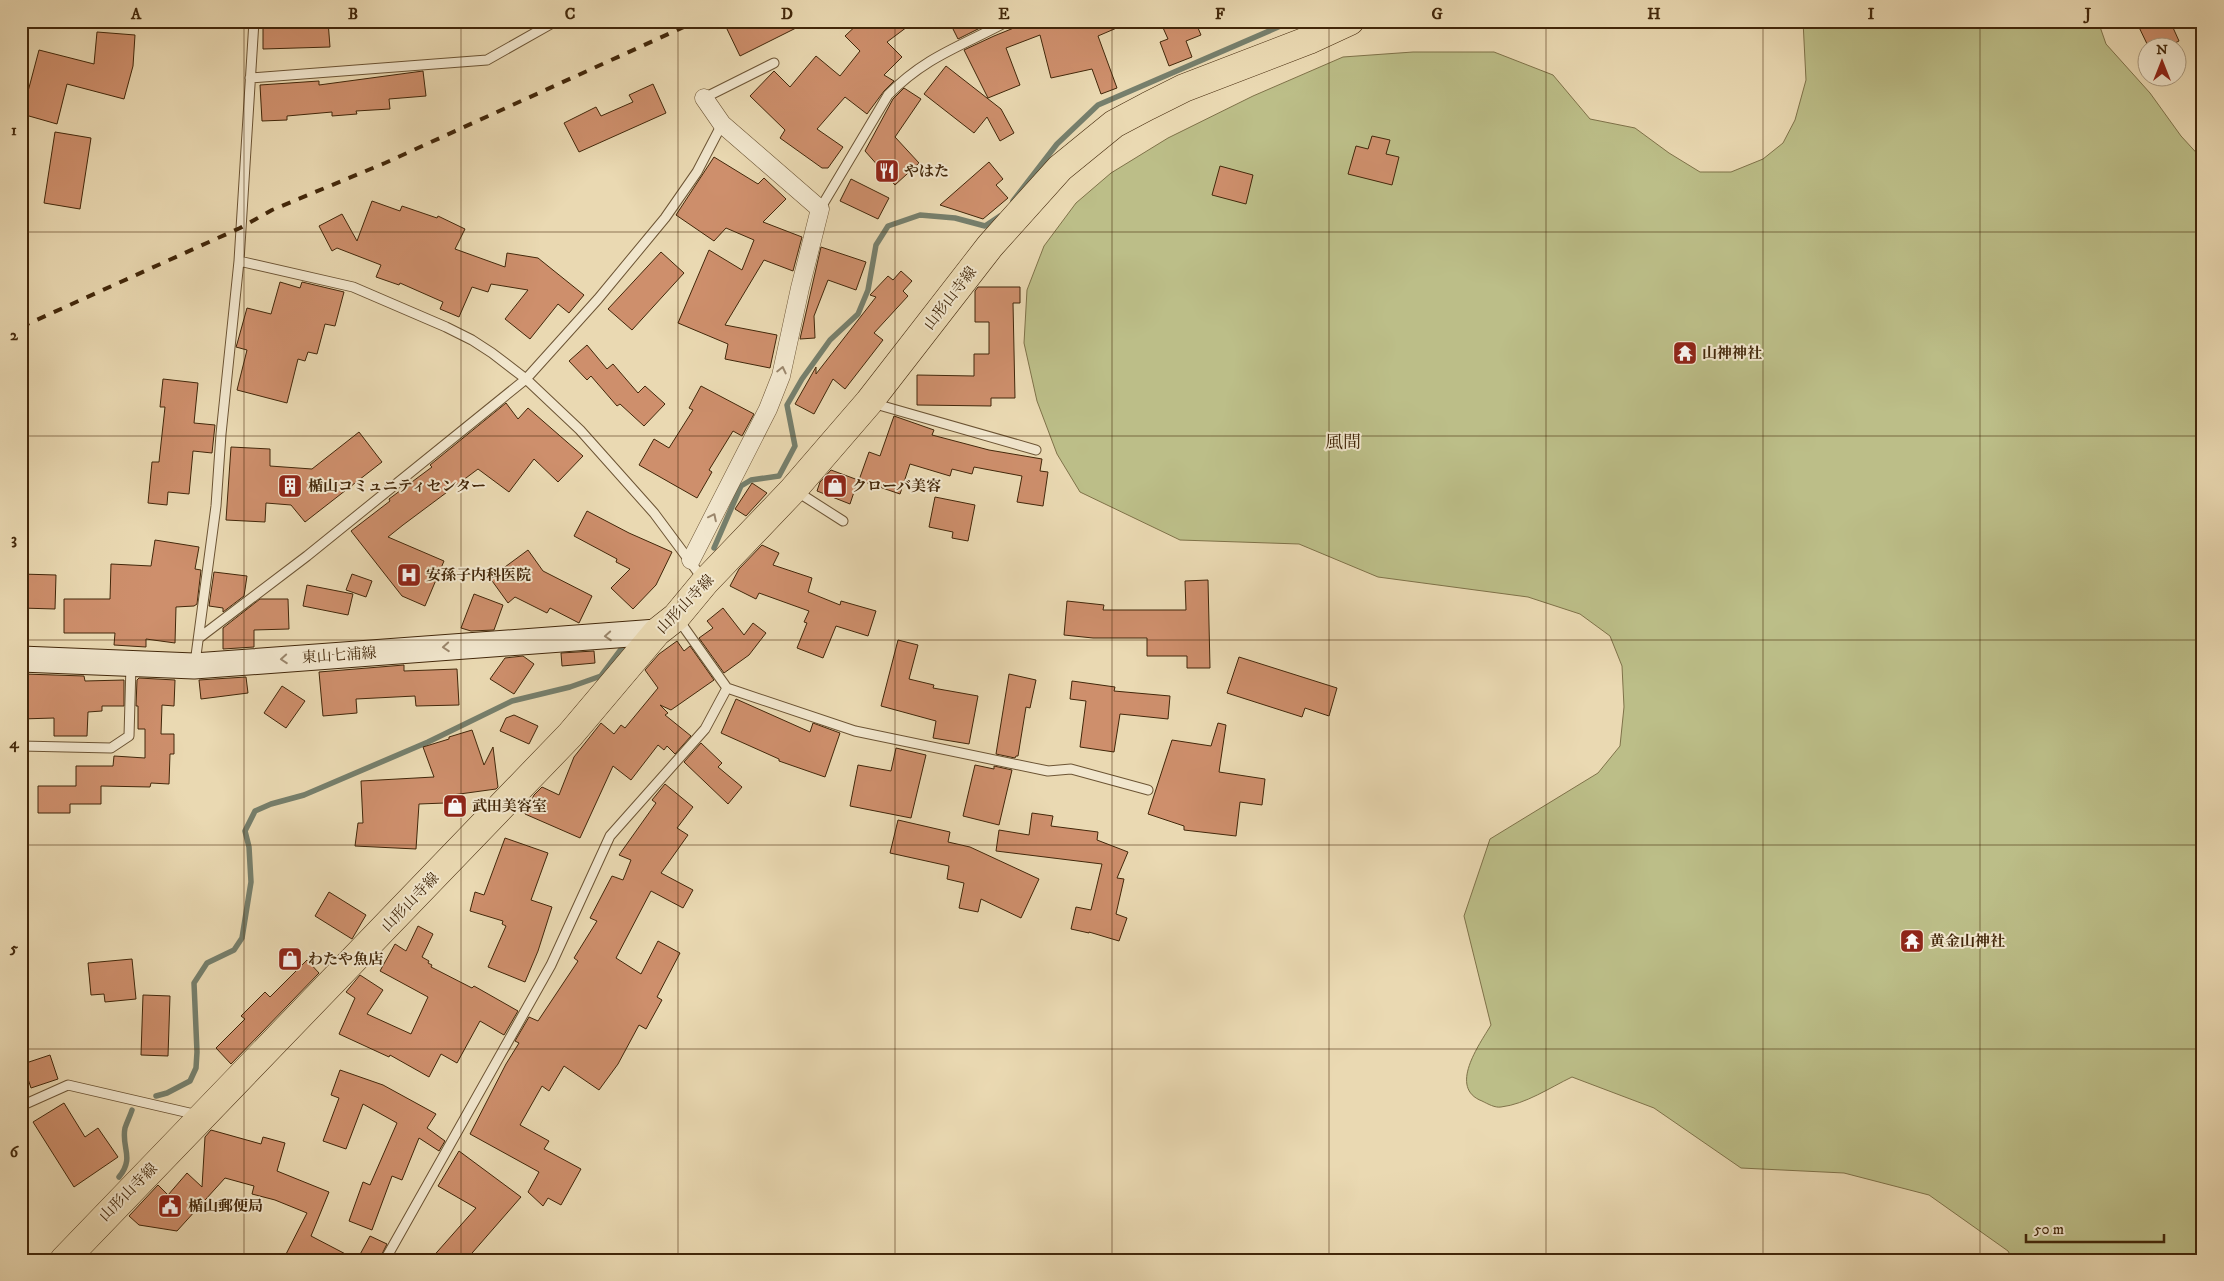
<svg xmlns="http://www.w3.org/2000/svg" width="2224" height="1281" font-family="'IM FELL DW Pica','Noto Serif JP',serif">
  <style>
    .green { fill: #bcbe88; stroke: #7f7249 }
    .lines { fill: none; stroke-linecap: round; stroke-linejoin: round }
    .stream { stroke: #767f6c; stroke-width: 5.5 }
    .building { fill: #ce8f6c; stroke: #42270a }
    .lane-casing { stroke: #6c5434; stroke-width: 11 }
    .street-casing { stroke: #6c5434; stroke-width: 19 }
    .secondary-casing { stroke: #42270a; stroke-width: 27 }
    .primary-casing { stroke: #42270a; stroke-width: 29 }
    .lane { stroke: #f1e6cd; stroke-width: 9 }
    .street { stroke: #f1e6cd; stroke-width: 18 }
    .secondary { stroke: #f1e6cd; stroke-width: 25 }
    .primary { stroke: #ead9b2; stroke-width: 28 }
    .rail { stroke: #42270a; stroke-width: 4; stroke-dasharray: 9 9; stroke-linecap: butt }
    .oneway { stroke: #9a866c }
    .grid { fill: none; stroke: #42270a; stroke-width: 1; stroke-opacity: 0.55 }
    .labels { text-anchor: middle; stroke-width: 4; stroke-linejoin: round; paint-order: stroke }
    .poi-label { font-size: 15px; font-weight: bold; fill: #42270a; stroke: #f1e6cd; text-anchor: start }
    .street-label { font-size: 15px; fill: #42270a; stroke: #f1e6cd }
    .quarter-label { font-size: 18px; fill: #42270a; stroke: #f1e6cd }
    .neatline { fill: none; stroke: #42270a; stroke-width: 2 }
    .grid-label { font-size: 16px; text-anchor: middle; font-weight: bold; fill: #42270a }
  </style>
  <rect width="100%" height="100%" fill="#ead9b2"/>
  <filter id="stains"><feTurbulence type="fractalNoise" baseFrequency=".004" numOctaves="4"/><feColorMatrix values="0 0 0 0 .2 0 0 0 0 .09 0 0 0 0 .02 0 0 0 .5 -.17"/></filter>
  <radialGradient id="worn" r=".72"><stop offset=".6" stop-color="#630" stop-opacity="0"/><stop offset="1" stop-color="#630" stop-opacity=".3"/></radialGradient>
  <path class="green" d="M1803,21h295l8,23 44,49 31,43 22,24v1100h-190l-5,-9 -79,-56 -85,-22 -103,-5 -87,-60 -82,-31c-23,11 -46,27 -71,30 -6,1 -13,-3 -19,-6 -34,-13 -3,-56 9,-76l-27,-109 26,-77 108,-66 22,-27 4,-39 -2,-41 -12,-30 -30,-22 -52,-17 -150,-20 -79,-33 -119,-4 -100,-48 -23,-38 -20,-53 -13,-58 3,-53 17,-44 32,-43 35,-30 57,-35 85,-42 90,-39 70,-5h81l59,23 37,44 45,9 34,25 31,19h31l32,-13 20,-16 12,-23 11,-40z"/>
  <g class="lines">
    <path class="stream" d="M1013,201l44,-57 41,-39 194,-84
      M714,548l27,-62 10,-6 28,-4 16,-30 -8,-41 15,-26 28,-39 28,-26 10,-24 8,-45 12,-19 32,-11 35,3 30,8 15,-10
      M156,1096l11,-3 23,-12 6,-13 1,-16 -3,-69 13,-20 27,-13 8,-12 9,-56 -2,-35 -4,-16 10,-20 16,-7 33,-9 124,-53 84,-41 58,-14 31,-11 21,-28
      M119,1177c16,-20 2,-29 6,-49 2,-6 5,-12 7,-18"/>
  </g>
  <path class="building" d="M263,21h65l2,26 -67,2z
    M738,21h72l-70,35 -14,-29z
    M861,21h54l-28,21 15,15 -18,18 10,6 -10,10 -17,23 -22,-17 -28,32 26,18 -15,21h-6l-42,-30 5,-8 -35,-34 24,-25 16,16 26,-31 24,20 20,-25 -15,-15z
    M949,21h30l3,6 -24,12z
    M1031,21h102l-35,15 19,52 -16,6 -9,-25 -41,9 -11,-43 -34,13 14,37 -32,13 -24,-48 30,-14z
    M1160,21h35l6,14 -15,6 6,16 -23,9 -9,-24 8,-3z
    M2136,21h34l9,20 -14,7h-16z
    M97,32l38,3 -2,31 -9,33 -57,-15 -10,40 -35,-10 17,-64 55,14z
    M946,66l55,43 13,24 -14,8 -13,-24 -13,16 -50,-39z
    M423,71l3,25 -37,3 1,10 -34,2 1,3 -25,2v-4l-45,4v4l-25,1 -2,-36 59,-4v4z
    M653,84l13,29 -87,39 -15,-29 32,-16 5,9 32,-14 -4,-7z
    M904,88l17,11 -26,38 24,26 -24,22 -30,-34 28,-52z
    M55,132l36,6 -11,71 -36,-6z
    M1372,136l18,4 -4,14 13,3 -7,28 -44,-11 8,-28 12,3z
    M714,157l44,27 6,-6 22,21 -23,23 39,15 -9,34 -29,-11 -39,65 52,10 -7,33 -45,-9 3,-15 -50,-21 31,-73 33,20 12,-30 -28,-12 -12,13 -38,-26z
    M989,162l14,17 -7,6 12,13 -25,21 -43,-14z
    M1220,166l33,9 -7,29 -34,-9z
    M851,179l38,19 -11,21 -38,-18z
    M372,201l28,10 2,-5 35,12 1,-2 27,13 -10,20 50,18 2,-14 31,5 46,37 -15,18 -11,-9 -28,35 -25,-20 23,-29 -37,-6 -3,8 -16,-5 -13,30 -19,-8 3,-7 -43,-19 -1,2 -23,-8 5,-12 -44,-17 -5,3 -13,-25 23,-12 15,27z
    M821,247l45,15 -10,28 -28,-10 -14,36 1,22 -15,1z
    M661,252l23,21 -52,57 -24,-21z
    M901,271l11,10 -9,10 5,5 -34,37 9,7 -38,49 -12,-10 -19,35 -19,-10 21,-37v7l60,-77 -6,-2 18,-19 5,4z
    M280,282l20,6 2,-6 42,10 -9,34 -10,-2 -8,30 -9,-2 -3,9 -7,-2 -11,44 -50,-13 10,-40 -11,-3 1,-3 10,-36 24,6z
    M978,287h42v16h-7l2,95h-24v8l-74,-1v-30l57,1v-22h15v-32h-14v-31z
    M587,345l20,24 6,-5 25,29 7,-7 20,18 -21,22 -24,-22 -3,2 -26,-30 -4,4 -18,-19z
    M163,379l35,4 -4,40 21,2 -3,28 -19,-2 -4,43 -21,-2 -1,13 -19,-2 4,-41h7l6,-55h-5z
    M701,386l53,28 -12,22 -9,-5 -24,39 3,2 -15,26 -58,-33 15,-26 15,9 24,-38 -4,-2z
    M506,403l12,16 10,-11 55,48 -25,26 -24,-23 -25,33 -31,-23 -75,56 -15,12 56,24 -19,45 -23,-10 -51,-65 39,-30 -1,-2 43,-32 -2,-2z
    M894,416l40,14 -2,5 57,15 53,9 -2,12 8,1 -5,34 -26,-4 5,-26 -48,-9 -2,7 -20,-5 -2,7 -40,-12 -10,30 -41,-14 10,-28 11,4z
    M359,432l23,30 -77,60 -14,-17 -25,-2 -1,19 -39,-2 5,-73 39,2v17l42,3z
    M831,470l27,10 -8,24 -33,-13 3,-9z
    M752,483l15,10 -21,23 -11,-7z
    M935,497l40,8 -7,36 -16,-3 1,-6 -24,-5z
    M587,511l42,22 43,19 -16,33 -23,24 -22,-21 19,-19 -14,-7 1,-3 -43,-23z
    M155,540l44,7 -4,22 6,1 -4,34 -3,2 -18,1 -1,36 -29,-4v8l-32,-2 1,-12h-51v-34h46l1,-35 40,2z
    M762,545l17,8 -6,12 39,13 -4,14 32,13 1,-4 35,10 -8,25 -32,-10 -13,32 -26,-10 10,-25 -3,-1 5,-11 -50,-18 -3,6 -26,-13 9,-17z
    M528,550l15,21 49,25 -13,27 -29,-15 -3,5 -32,-16 -7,6 -18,-25z
    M214,572l33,4 -3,20 -21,16v-4l-14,-2z
    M21,574l35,1 -1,34 -34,-1z
    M352,574l20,7 -6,16 -20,-7z
    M1208,580l2,88h-23v-12h-40v-18h-54l-29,-3 3,-34 37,4 -1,5h83l-1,-29z
    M307,585l46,9 -5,21 -45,-9z
    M474,594l29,11 -9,25 -23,1 -10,-3z
    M260,599h28l1,30 -35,1v17l-31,2v-21z
    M723,608l21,27 9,-12 13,10 -17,22 -25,18 -25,-35 14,-10 -6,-7z
    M898,640l20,5 -9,34 25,6 -1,3 45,8 -9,48 -36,-6 3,-17 -55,-15z
    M677,641l7,10 6,-5 24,34 -43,30 -11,-5 8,8 -3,2 26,21 -16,18 -8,-8 -3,4 -6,-5 -27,35 -18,-14 -33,72 -55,-24 9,-19 8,-8 17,8 15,-38 27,-34 13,11 7,-9 4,3 33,-40 -13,-18 14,-16z
    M594,651l1,12 -33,3 -1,-13z
    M523,656l11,8 -20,30 -24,-15 15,-21z
    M1239,657l98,31 -8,28 -24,-8 -3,9 -75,-24z
    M404,665v6l53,-2 2,36 -43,1 -1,-10 -59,3 1,14 -34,3 -4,-44z
    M24,674l60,2 1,5 39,-1v26h-22v5l-14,1 -1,24h-33v-18l-33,1v-34h3z
    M1009,674l27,6 -6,28 -4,-1 -8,49h-2l-1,2 -19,-4z
    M246,677l2,16 -47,6 -2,-19z
    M139,678l36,2 -1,26 -12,-1 -1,29h13v20h-4l-1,30 -18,-1 -1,4 -49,-1v18h-31v9h-32v-27h38v-20h37l1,-10 31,2v-29h-7v-23h-2l1,-26z
    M1072,681l43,6 -1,4 56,5 -2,23 -48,-5 -6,38 -34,-5 6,-46 -16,-2z
    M282,686l23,15 -19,27 -22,-15z
    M736,699l74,33 3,-9 27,10 -15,44 -46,-16v-2l-58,-26z
    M514,715l24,11 -9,18 -29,-13 6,-13z
    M1218,723l8,2 -7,47 46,7 -3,26 -22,-3 -4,34 -52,-6v-4l-36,-12 24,-74 39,6z
    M472,730l12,35 9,-18 5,40 -2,2 -51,7v7l-26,1 -3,45 -61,-3 3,-23h5l-2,-42 73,-4 -11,-30 26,-8v-2z
    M701,743l21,20 -4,4 24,20 -14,17 -44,-42z
    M896,748l30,7 -15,63 -61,-12 8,-41 33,6z
    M975,765l19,4v-3l18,4 -13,55 -36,-9z
    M665,784l28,23 -16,21 11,7 -27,38 32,17 -10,18 -32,-17 -35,67 25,16 17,-33 22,12 -23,44 5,3 -16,29 -7,-4 -21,39 -19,26 -35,-24 -15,25 -7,-5 -22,39 29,16 -5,8 37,20 -20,36 -13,-7 -5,8 -15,-14 11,-20 -69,-38 36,-70 13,-21 -4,-2 14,-24 9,4 40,-60 -4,-3 23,-37 -7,-3 22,-42 11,4 8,-20 -12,-5 37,-52 -4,-3z
    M1032,813l21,3 -2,10 47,6 -1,8 31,12 -11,26 7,1 -8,35 11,4 -8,23 -30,-9v1l-18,-4 5,-22 15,3 11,-46 -106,-13 3,-21 30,5z
    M898,820l52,12 -2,10 22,5 69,32 -18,39 -40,-19 -3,13 -19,-4 5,-25 -17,-4 2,-13 -59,-13z
    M505,838l43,15 -17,47 21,7 -14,44 -13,31 -37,-15 18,-41 -4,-2 1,-3 -33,-10 5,-19 9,3z
    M329,892l37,23 -14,24 -37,-23z
    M418,926l15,8 -11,23 7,4 -1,2 4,2 -1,2 41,21 2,-2 44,25 -14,24 -24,-14 -23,42 -16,-9 -12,23 -39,-22 -1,2 -50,-23 16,-36 -9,-6 14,-17 23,15 -16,24 44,20 17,-37 -48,-26 15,-27 11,7z
    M132,959l4,40 -31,3 -1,-8 -13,1 -3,-32z
    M307,960l12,13 -88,91 -15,-16 29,-29 -4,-3 24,-24 5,5z
    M143,995l27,1 -2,60 -27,-1z
    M50,1055l8,24 -27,9 -8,-24z
    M340,1070l43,15 53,29 -9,14 18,13 -6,10 -20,-13 -17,42 -10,-4 -20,54 -23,-9 14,-39 7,3 27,-62 -34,-19 -17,45 -23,-8 16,-43 -8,-3z
    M64,1103l21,34 13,-9 20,29 -44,30 -41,-65z
    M211,1130l50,14 2,-7 22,6 -8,28 52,21 -18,44 46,24h-74l24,-47 -32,-13 -23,-6 2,-8 -29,-8 -48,53 -38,-6 -10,-9 29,-31 10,10 19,-22 15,14 3,-50z
    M459,1151l62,46 -55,63h-36l46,-52 -38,-22z
    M370,1236l17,8 -8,16h-22z"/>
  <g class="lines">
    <defs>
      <path id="lane" d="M250,78l237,-18 69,-39
        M704,98l70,-35
        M820,209l68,-114c38,-39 74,-49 120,-74
        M239,261l114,26 93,40 26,13 20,13 34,26 54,51 74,83 49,66
        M872,403l164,47
        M796,491l47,30
        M199,638l108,-82 219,-177 72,-80 67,-81 32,-46 25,-48
        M195,663l21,-157 5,-72 18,-173 15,-240
        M727,688l128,43 193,40 23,-2 77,21
        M21,746l90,2 18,-12 2,-71
        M21,1106l47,-21 130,30
        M385,1260l166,-295 59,-129 95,-107 22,-41 -49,-69"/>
      <path id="street" d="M691,560l77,-151 13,-33 19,-88 20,-79 -98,-85 -18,-26"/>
      <path id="secondary" d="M21,659l173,7 463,-34"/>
      <path id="primary" d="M64,1260l506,-525 87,-103 19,-15 29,-35 88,-92 76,-88 121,-156 70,-78 54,-44 34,-18 36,-18 125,-48 41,-19"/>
    </defs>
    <use href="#lane" class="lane-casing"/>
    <use href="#street" class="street-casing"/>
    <use href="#secondary" class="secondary-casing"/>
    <use href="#primary" class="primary-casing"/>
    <use href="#lane" class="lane"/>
    <use href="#street" class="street"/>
    <use href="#secondary" class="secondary"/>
    <use href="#primary" class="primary"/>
    <path class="rail" d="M21,327l219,-99 32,-18 113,-47 312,-142"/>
  </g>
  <defs><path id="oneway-chevron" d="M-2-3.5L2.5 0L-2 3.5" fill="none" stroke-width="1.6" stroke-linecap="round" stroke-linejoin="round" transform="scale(1.25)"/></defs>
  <g class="oneway">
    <use href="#oneway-chevron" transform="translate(782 370) rotate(-77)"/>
    <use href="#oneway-chevron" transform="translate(713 517) rotate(-64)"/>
    <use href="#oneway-chevron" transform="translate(608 636) rotate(176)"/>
    <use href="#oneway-chevron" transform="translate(446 647) rotate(176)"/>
    <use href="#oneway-chevron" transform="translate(284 659) rotate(176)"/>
  </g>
  <path class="grid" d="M244,21v1239M461,21v1239M678,21v1239M895,21v1239M1112,21v1239M1329,21v1239M1546,21v1239M1763,21v1239M1980,21v1239M21,232h2182M21,436h2182M21,640h2182M21,845h2182M21,1049h2182"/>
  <defs>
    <symbol id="restaurant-square" viewBox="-11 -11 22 22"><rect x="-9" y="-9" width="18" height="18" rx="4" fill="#8f2418" stroke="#f1e6cd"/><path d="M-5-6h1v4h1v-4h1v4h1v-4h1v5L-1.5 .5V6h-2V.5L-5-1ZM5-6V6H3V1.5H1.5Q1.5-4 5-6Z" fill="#fff"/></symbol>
    <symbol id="temple-square" viewBox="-11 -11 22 22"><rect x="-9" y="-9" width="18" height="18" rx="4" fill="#8f2418" stroke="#f1e6cd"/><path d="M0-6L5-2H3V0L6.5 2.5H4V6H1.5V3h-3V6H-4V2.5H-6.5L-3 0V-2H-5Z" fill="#fff"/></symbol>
    <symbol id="building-square" viewBox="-11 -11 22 22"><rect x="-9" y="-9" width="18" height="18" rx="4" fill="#8f2418" stroke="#f1e6cd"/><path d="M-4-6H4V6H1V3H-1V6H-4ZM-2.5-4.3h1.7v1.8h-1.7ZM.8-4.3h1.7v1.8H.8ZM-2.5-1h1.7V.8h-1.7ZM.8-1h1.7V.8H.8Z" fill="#fff"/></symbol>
    <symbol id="shop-square" viewBox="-11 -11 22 22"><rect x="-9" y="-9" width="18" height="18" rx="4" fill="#8f2418" stroke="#f1e6cd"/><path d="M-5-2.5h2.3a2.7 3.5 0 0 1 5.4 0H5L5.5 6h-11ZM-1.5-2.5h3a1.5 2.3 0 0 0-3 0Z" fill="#fff"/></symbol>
    <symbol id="hospital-square" viewBox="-11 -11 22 22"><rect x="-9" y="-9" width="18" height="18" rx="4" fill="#8f2418" stroke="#f1e6cd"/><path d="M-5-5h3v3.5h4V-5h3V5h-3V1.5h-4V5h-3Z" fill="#fff"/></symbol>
    <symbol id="civic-square" viewBox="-11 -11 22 22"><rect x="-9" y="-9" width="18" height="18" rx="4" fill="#8f2418" stroke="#f1e6cd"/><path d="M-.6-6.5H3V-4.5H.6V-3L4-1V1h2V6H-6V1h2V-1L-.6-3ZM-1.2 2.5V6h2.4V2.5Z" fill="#fff"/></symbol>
  </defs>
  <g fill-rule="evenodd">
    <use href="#restaurant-square" x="873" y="157" width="28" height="28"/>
    <use href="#temple-square" x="1671" y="339" width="28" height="28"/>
    <use href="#building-square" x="276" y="472" width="28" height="28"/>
    <use href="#shop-square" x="821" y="472" width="28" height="28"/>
    <use href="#hospital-square" x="395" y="561" width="28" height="28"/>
    <use href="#shop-square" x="441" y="792" width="28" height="28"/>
    <use href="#temple-square" x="1898" y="927" width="28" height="28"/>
    <use href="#shop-square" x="276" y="945" width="28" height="28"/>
    <use href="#civic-square" x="156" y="1192" width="28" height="28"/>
  </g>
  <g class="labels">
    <g class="poi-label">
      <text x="904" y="176">やはた</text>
      <text x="1702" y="358">山神神社</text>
      <text x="308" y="491">楯山コミュニティセンター</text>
      <text x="852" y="491">クローバ美容</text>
      <text x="426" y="580">安孫子内科医院</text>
      <text x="472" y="811">武田美容室</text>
      <text x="1930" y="946">黄金山神社</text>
      <text x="308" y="964">わたや魚店</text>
      <text x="188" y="1211">楯山郵便局</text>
    </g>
    <g class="street-label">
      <text transform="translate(950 298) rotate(-52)" y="5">山形山寺線</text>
      <text transform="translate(685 604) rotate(-46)" y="5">山形山寺線</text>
      <text transform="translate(339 655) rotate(-4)" y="5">東山七浦線</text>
      <text transform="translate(410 902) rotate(-46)" y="5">山形山寺線</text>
      <text transform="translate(128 1192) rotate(-45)" y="5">山形山寺線</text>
    </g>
    <g class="quarter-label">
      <text x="1343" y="448">風間</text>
    </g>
  </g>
  <rect width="2224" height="1281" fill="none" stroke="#ead9b2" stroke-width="55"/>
  <g transform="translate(2162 62)"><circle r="24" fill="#f1e6cd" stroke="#ab9a7f"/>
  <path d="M0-4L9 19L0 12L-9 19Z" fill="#8f2418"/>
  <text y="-8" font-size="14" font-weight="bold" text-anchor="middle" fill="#42270a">N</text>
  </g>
  <path d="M2026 1234v8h138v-8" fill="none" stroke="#42270a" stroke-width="2.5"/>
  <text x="2034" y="1234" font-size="15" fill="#42270a" stroke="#f1e6cd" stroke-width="4" paint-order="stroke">50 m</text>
  <rect x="28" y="28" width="2168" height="1226" class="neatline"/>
  <g class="grid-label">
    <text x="136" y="19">A</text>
    <text x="353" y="19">B</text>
    <text x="570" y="19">C</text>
    <text x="787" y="19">D</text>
    <text x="1004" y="19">E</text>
    <text x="1220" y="19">F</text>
    <text x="1437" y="19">G</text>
    <text x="1654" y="19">H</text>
    <text x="1871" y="19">I</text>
    <text x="2088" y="19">J</text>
    <text x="14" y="135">1</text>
    <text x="14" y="340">2</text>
    <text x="14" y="544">3</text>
    <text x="14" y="748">4</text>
    <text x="14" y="953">5</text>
    <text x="14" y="1157">6</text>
  </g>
  <rect width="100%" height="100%" filter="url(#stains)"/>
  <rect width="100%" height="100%" fill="url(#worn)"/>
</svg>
